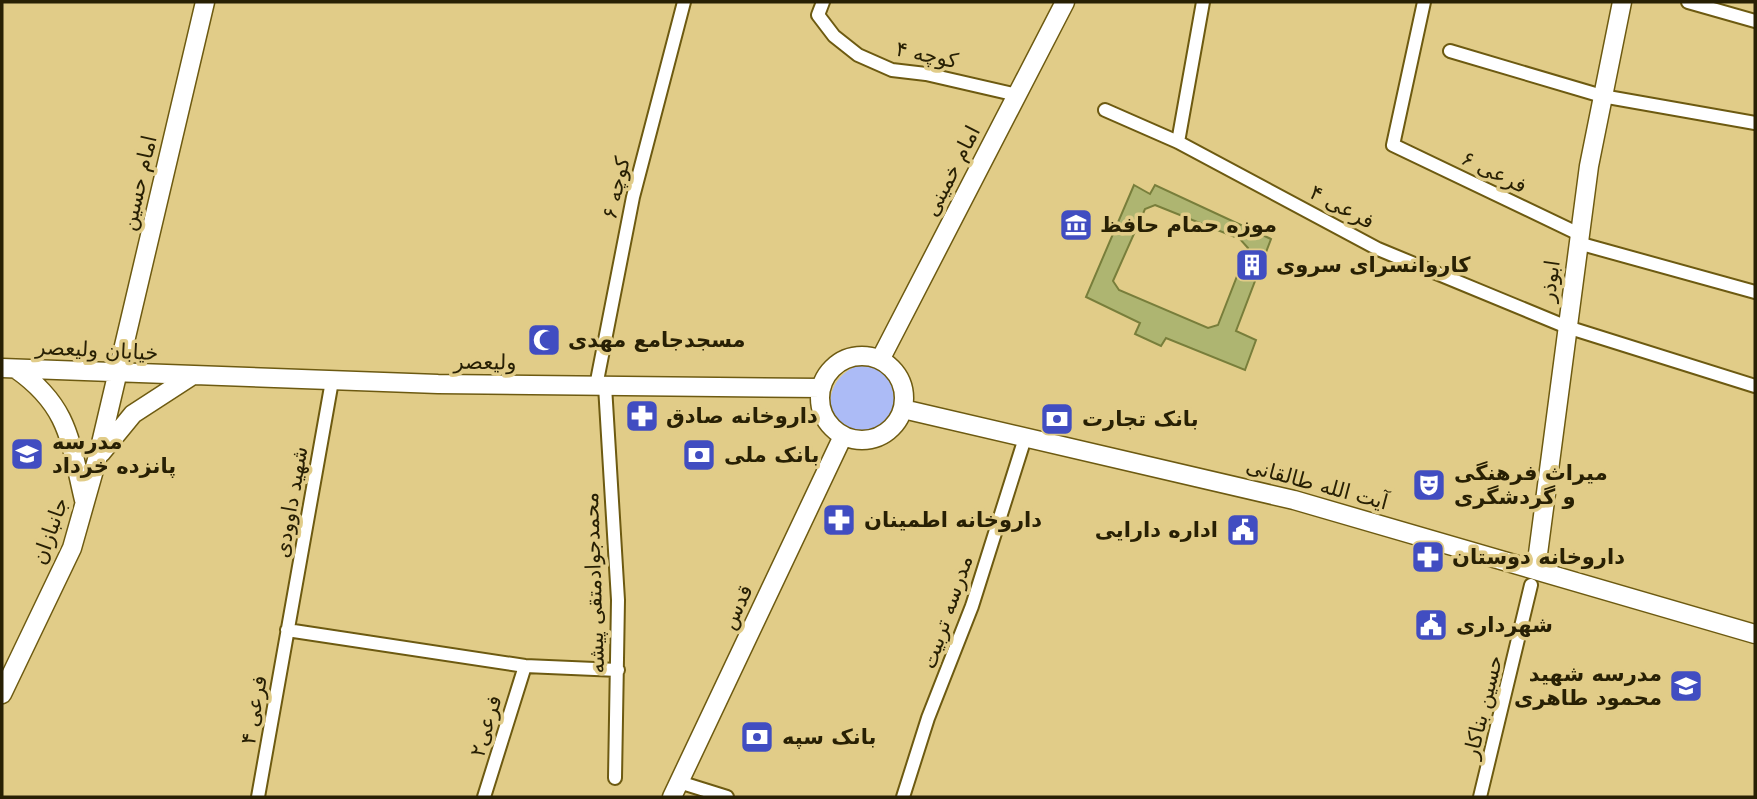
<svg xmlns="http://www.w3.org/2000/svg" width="1757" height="799" font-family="'DejaVu Sans',Vazirmatn,sans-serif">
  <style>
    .green { fill: #acbbf6 }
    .building { fill: #aeb571; stroke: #787e3b; stroke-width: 2; fill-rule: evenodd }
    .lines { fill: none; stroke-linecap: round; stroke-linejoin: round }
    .street-casing { stroke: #6d5a11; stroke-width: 16 }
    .secondary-casing { stroke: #6d5a11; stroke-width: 21 }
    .street { stroke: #fff; stroke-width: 12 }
    .secondary { stroke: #fff; stroke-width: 18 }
    .labels { text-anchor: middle; stroke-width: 7; stroke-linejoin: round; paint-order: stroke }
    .street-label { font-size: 21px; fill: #282004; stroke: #e1cc88 }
    .poi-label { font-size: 21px; font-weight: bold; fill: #282004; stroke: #e1cc88; text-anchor: start }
  </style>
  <rect width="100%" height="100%" fill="#e1cc88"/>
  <path class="green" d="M857,366c43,0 33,26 41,55 -12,3 -25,11 -37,10 -41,-2 -39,-52 -4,-65z"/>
  <path class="building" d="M1134,185l16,9 5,-9 116,54 -35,92 20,9 -11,30 -79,-32 -5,8 -26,-12 5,-11 -54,-26zM1155,205l85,34 8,9 -30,77 -10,3 -89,-38 -6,-9 32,-72z"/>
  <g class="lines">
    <defs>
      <path id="street" d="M823,2l-5,13 16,21 24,19 34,15 34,4 91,21
        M1424,2l-31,143 186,89
        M1688,2l67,19
        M1450,51l152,45 153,27
        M1105,110l73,32 200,107 189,78 188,59
        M1178,142l25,-140
        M1578,243l177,49
        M596,386l37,-189 51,-195
        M605,386l13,214 -3,178
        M287,630l238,36 93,4
        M679,782l48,15
        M258,797l74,-416
        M484,797l41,-131
        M903,797l25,-79 44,-112 53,-168
        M1480,797l51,-212"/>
      <path id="secondary" d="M820 398a42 42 0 1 1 84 0a42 42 0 1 1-84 0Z
        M880,360l185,-358
        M2,368l436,16 383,4
        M16,369c53,37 54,72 68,131
        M903,409l391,91 461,134
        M101,453l32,-39 57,-37
        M1536,569l53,-403 33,-164
        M2,694l70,-146 26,-92 107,-454
        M672,797l171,-361"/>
    </defs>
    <use href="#street" class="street-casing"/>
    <use href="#secondary" class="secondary-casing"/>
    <use href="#street" class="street"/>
    <use href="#secondary" class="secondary"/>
  </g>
  <defs>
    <symbol id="museum-square" viewBox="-11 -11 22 22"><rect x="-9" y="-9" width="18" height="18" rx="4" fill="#414dc1" stroke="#e1cc88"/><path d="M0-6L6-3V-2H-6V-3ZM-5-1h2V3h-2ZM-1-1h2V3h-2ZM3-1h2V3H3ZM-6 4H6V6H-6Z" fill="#fff"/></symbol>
    <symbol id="building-square" viewBox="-11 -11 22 22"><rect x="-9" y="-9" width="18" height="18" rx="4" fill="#414dc1" stroke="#e1cc88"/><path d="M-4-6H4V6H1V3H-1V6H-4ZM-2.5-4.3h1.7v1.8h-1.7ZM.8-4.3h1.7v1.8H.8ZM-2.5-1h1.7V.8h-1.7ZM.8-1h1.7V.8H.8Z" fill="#fff"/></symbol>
    <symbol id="mosque-square" viewBox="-11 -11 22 22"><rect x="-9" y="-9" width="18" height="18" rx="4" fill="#414dc1" stroke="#e1cc88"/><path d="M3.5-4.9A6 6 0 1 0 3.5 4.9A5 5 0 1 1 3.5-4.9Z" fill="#fff"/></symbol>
    <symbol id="pharmacy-square" viewBox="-11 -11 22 22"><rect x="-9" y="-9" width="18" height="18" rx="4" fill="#414dc1" stroke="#e1cc88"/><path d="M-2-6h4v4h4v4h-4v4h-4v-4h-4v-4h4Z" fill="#fff"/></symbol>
    <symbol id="bank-square" viewBox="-11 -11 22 22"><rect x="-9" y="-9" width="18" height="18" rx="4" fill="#414dc1" stroke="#e1cc88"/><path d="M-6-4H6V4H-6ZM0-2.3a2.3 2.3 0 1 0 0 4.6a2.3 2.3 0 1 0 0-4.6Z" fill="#fff"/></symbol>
    <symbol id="school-square" viewBox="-11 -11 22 22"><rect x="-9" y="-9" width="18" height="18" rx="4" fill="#414dc1" stroke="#e1cc88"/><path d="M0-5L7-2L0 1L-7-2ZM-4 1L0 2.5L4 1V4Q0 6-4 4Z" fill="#fff"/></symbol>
    <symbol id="theatre-square" viewBox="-11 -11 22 22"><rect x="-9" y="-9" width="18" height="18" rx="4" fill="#414dc1" stroke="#e1cc88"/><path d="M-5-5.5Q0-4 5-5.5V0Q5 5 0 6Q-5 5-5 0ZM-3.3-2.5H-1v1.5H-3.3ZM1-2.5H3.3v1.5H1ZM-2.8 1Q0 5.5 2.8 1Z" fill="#fff"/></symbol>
    <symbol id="civic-square" viewBox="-11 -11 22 22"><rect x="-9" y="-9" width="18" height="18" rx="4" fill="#414dc1" stroke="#e1cc88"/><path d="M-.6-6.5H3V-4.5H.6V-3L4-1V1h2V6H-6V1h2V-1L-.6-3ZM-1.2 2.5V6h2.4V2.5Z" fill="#fff"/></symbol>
  </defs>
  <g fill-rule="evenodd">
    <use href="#museum-square" x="1057" y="206" width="38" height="38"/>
    <use href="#building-square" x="1233" y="246" width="38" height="38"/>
    <use href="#mosque-square" x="525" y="321" width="38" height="38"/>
    <use href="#pharmacy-square" x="623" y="397" width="38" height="38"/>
    <use href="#bank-square" x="1038" y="400" width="38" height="38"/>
    <use href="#school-square" x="8" y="435" width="38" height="38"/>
    <use href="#bank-square" x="680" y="436" width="38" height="38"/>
    <use href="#theatre-square" x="1410" y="466" width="38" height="38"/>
    <use href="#pharmacy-square" x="820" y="501" width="38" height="38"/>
    <use href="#civic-square" x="1224" y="511" width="38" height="38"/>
    <use href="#pharmacy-square" x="1409" y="538" width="38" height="38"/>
    <use href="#civic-square" x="1412" y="606" width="38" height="38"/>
    <use href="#school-square" x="1667" y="667" width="38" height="38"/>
    <use href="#bank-square" x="738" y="718" width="38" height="38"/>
  </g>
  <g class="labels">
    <g class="street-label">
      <text transform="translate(927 55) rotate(12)" y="7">کوچه ۴</text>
      <text transform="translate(952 171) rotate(-63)" y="7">امام خمینی</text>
      <text transform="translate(1494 172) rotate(26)" y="7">فرعی ۶</text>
      <text transform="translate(139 183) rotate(-77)" y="7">امام حسین</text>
      <text transform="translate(616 188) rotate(-77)" y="7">۶ کوچه</text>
      <text transform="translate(1342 207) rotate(28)" y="7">فرعی ۴</text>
      <text transform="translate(1550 281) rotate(-82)" y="7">ابوذر</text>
      <text transform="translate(97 350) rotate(3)" y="7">خیابان ولیعصر</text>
      <text transform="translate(485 362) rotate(1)" y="7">ولیعصر</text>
      <text transform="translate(1317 484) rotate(15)" y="7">آیت الله طالقانی</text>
      <text transform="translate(291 502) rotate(-80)" y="7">شهید داوودی</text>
      <text transform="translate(50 531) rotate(-70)" y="7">جانبازان</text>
      <text transform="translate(594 583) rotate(-92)" y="7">محمدجوادمتقی پیشه</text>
      <text transform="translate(737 607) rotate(-65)" y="7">قدس</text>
      <text transform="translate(947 612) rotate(-71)" y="7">مدرسه تربیت</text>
      <text transform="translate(1483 707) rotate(-76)" y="7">حسین بناکار</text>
      <text transform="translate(254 710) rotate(-80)" y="7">فرعی ۴</text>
      <text transform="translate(486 726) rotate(-73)" y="7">فرعی۲</text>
    </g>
    <g class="poi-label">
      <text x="1100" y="232">موزه حمام حافظ</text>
      <text x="1276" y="272">کاروانسرای سروی</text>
      <text x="568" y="347">مسجدجامع مهدی</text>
      <text x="666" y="423">داروخانه صادق</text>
      <text x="1082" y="426">بانک تجارت</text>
      <text x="52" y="449">مدرسه<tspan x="52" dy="24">پانزده خرداد</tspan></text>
      <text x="724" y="462">بانک ملی</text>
      <text x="1454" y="480">میراث فرهنگی<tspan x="1454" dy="24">و گردشگری</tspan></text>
      <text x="864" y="527">داروخانه اطمینان</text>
      <text x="1218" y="537" text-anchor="end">اداره دارایی</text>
      <text x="1452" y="564">داروخانه دوستان</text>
      <text x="1456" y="632">شهرداری</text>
      <text x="1662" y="681" text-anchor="end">مدرسه شهید<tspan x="1662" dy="24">محمود طاهری</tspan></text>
      <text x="782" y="744">بانک سپه</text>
    </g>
  </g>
  <rect width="1757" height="799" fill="none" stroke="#282004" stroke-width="7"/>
</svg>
